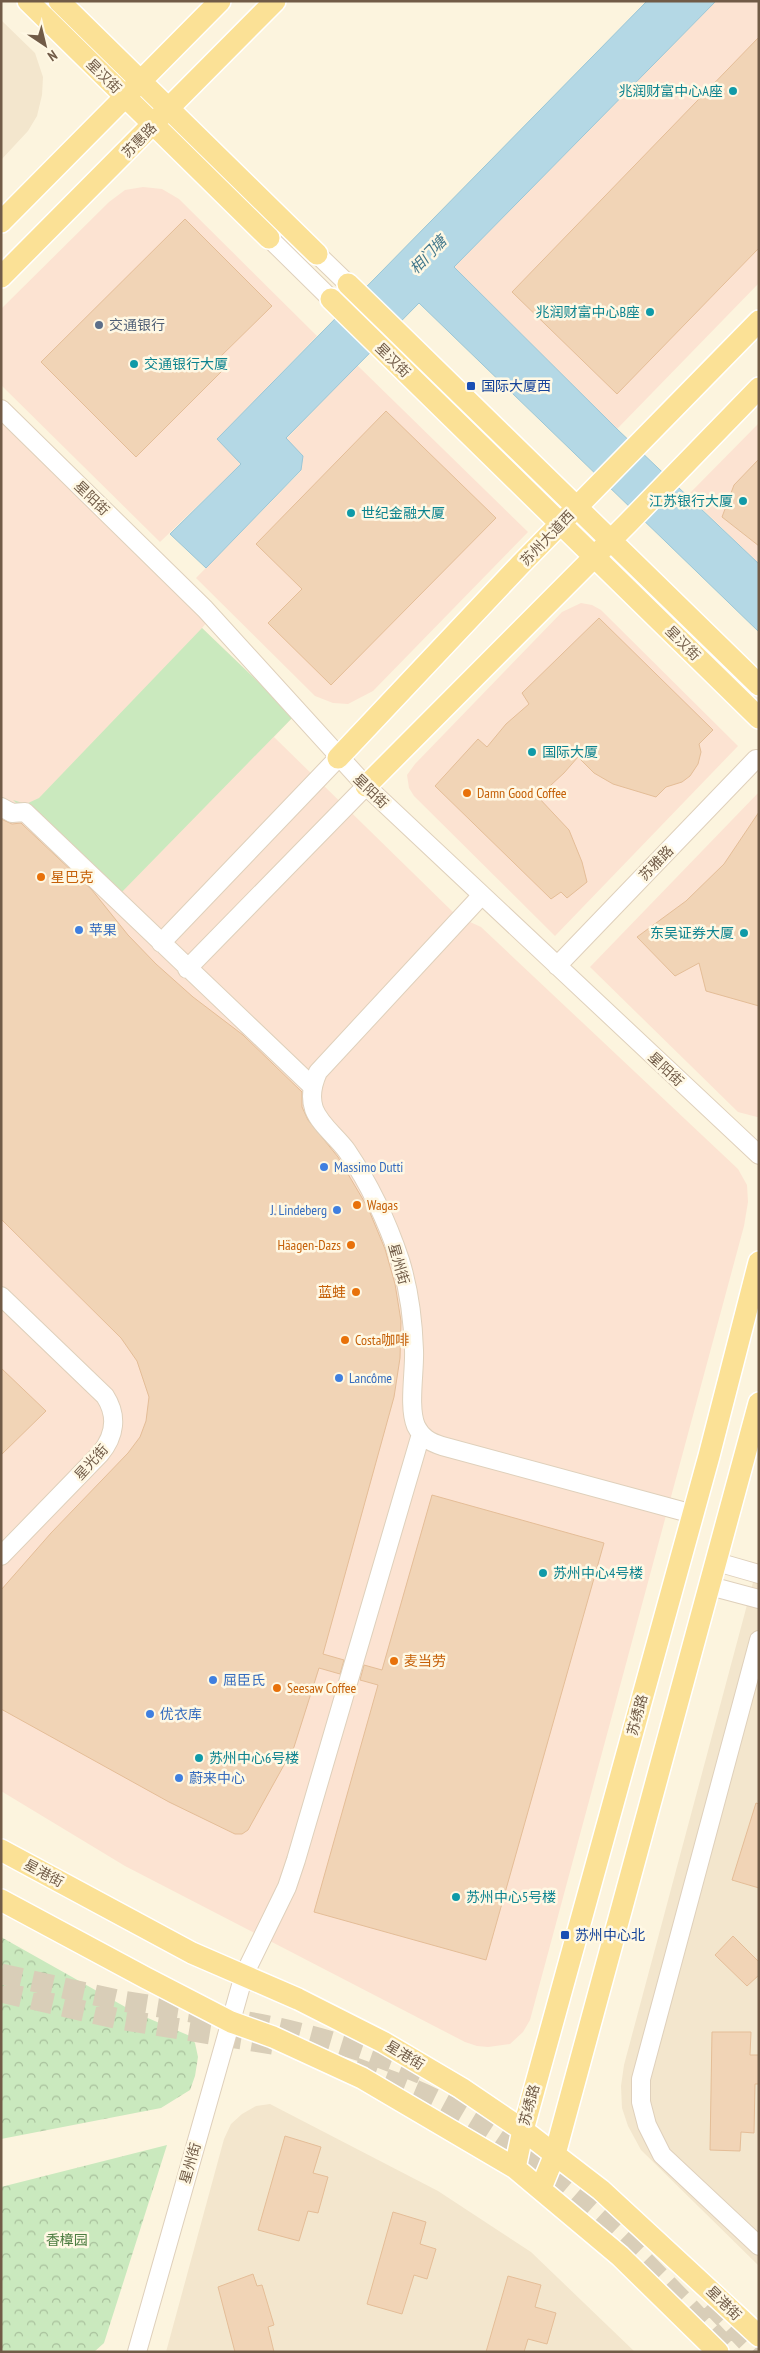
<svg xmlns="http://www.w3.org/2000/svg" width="760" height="2353" font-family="'PT Sans Narrow','Noto Sans SC',sans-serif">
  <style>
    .residential { fill: #f3e6cd }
    .commercial { fill: #fce3d2 }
    .grass { fill: #cae9be }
    .forest { fill: url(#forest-crowns) }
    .water { fill: #b4d8e5; stroke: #9ac6d6 }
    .building { fill: #f1d4b6; stroke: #e4bd97 }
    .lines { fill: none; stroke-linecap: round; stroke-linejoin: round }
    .major-tunnel { stroke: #d9ceb8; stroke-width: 21; stroke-dasharray: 21 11; stroke-linecap: butt }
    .minor-casing { stroke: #dfd0bb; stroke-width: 20 }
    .major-casing { stroke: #fff; stroke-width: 24 }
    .minor { stroke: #fff; stroke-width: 18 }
    .major { stroke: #fbe196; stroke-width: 21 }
    .culture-dot { fill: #0f9aa8; stroke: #fff8e4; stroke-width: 2 }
    .service-dot { fill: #5c6f8a; stroke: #fff8e4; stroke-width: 2 }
    .transit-dot { fill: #1a4fb4; stroke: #fff8e4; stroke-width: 2 }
    .food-dot { fill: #e8710a; stroke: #fff8e4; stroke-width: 2 }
    .shop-dot { fill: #3f7fe0; stroke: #fff8e4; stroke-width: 2 }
    .labels { text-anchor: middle; stroke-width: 5; stroke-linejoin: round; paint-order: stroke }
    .street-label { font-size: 14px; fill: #715b47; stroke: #fff8e4 }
    .culture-label { font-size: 14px; fill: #0d838f; stroke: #fff8e4; text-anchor: start }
    .service-label { font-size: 14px; fill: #4e5e75; stroke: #fff8e4; text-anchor: start }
    .transit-label { font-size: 14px; fill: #164399; stroke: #fff8e4; text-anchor: start }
    .food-label { font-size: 14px; fill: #c56008; stroke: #fff8e4; text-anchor: start }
    .shop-label { font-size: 14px; fill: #366cbe; stroke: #fff8e4; text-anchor: start }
    .park-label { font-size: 14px; fill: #4d7d41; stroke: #fff8e4 }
    .water-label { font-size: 15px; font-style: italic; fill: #43788c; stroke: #fff8e4 }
  </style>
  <defs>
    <pattern id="forest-crowns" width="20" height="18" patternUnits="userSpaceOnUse" patternTransform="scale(1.25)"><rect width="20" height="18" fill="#cae9be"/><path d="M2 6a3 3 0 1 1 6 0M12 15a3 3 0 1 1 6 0" fill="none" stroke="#a8c09c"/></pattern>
  </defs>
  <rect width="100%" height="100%" fill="#fcf4de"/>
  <path class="residential" d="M1,20l34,33 8,24 -1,18 -5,21 -9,15 -27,29z
    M759,1560v706l-118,-116 -13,-24 -6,-18 -1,-22 3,-21z
    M270,2104l168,87 93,61 104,100h-469l58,-213 7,-15 11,-10 14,-8z"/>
  <path class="commercial" d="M716,1h43v282l-142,146 -163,-162z
    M143,187l19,2 17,10 138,137 -99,102 23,26 -81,78 -159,-157v-76l108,-107 16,-12z
    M357,365l171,167 -155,159 -25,13 -15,-1 -18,-7 -119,-118 105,-107 1,-15 -16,-17z
    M1,409l212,206 -11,13 92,88 -20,21 183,179 24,11 257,242 9,16 1,17 -4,24 -214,794 -7,12 -13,12 -22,3 -11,-1 -12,-4 -340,-176 -124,-75z
    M759,423v141l-71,-69z
    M581,603l11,2 9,5 137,136 -183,190 -141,-140 -5,-8 -2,-13 8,-11 147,-152z
    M759,792v325h-2l-19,-5 -148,-145z"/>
  <path class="grass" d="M202,628l92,88 -176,180 -105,-96 13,4 13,-6z"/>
  <path class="forest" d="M1,1937l135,76 54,23 5,7 3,14 -3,19 -5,14 -29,18 -160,31z
    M167,2145l-63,198 -10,9h-93v-165z"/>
  <path class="water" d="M647,1h69l-262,266 163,162 142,135v68l-340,-329 -133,135 17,18 -2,14 -95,98 -36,-34 71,-70 -24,-25z"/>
  <path class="building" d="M759,37v211l-142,146 -105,-102z
    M185,219l87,87 -54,53 8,8 -90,90 -95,-95z
    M386,411l110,107 -165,167 -63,-62 34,-34 -46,-45z
    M759,459v87l-37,-29 12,-32z
    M599,618l114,112 -14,14 2,8 -3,12 -8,12 -8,6 -16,5 -10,10 -43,-13 -19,-11 -16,-16 -14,16 -26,24 31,33 13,32 5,20 -20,16 -6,-6 -10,7 -116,-113 43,-47 9,8 19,-23 23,-20 -7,-11z
    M759,812v194l-53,-15 -7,-28 -24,13 -38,-39 49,-36 38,-37z
    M1,819l11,5 9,-1 71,67 36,45 28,29 37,33 50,38 59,57v15l6,13 30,37 30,51 17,41 10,35 6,37 -1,37 -6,39 -71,257 21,6 -4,14 -21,-6 -25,79 -46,83 -6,4h-7l-66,-32 -168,-93v-119l50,-57 77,-80 12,-16 6,-16 3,-24 -12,-36 -16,-23 -120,-119z
    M1,1368l45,43 -45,44z
    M432,1495l172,48 -118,417 -172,-48 64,-227 -18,-5 4,-15 18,5z
    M756,1803l3,1v84l-27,-8z
    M733,1936l26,26v13l-12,11 -32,-31z
    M712,2032h39l-1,23h9v29h-4l-1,49 -13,-1 -1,19 -30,-1z
    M285,2136l36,11 -8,26 15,4 -10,36 -10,-2 -9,30 -41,-11z
    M393,2212l33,10 -6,22 16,5 -9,30 -13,-4 -12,39 -35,-10z
    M253,2274l4,12 5,-1 12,40 -6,2 6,25h-39l-17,-65z
    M508,2276l33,9 -6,22 21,6 -9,31 -19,-5 -4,13h-38z"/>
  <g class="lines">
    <path class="major-tunnel" d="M1,1974l121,27 94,15
      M1,1992l118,27 159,26
      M248,2022c62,11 122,30 179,54
      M355,2068c34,12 67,23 98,41 109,61 194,154 278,243
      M710,2303l47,49"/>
    <defs>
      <path id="minor" d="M269,238l62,61
        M317,254l31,30
        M1,409l204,200 161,177 393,369
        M1,807l11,6 13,-1 288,275
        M482,895l-164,177c-5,11 -8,25 -4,37 6,16 23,28 33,42 23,34 40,70 53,109 9,29 13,60 14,90 1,21 -6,57 2,76 6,12 14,16 26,20l251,68
        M161,943l177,-185
        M557,966l199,-207
        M187,969l179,-183
        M1,1296l104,100c13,20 10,40 -5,58l-99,102
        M717,1562l42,12
        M710,1586l49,13
        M759,1640l-118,439v23l6,23 15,30 97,91
        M137,2352l107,-377 43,-88 9,-27 125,-426"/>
      <path id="major" d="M28,1l241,237
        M59,1l258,253
        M1,222l219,-221
        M1,277l274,-276
        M348,284l411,401
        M331,299l428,419
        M338,758l182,-193 239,-244
        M366,786l262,-263 131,-135
        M1,1850l191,103 106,46 85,43 78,46 62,42 78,60 158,146
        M1,1900l145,78 85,44 42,15 89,41 153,90 105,88 98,96
        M515,2168l8,-38 186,-674 50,-194
        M541,2188l14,-34 204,-751"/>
    </defs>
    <use href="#minor" class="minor-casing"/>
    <use href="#major" class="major-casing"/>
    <use href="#minor" class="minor"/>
    <use href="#major" class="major"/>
  </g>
  <g class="culture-dot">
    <circle cx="733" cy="91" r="5"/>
    <circle cx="650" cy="312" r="5"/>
    <circle cx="134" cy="364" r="5"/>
    <circle cx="743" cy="501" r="5"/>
    <circle cx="351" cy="513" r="5"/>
    <circle cx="532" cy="752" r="5"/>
    <circle cx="744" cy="933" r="5"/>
    <circle cx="543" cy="1573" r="5"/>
    <circle cx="199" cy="1758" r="5"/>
    <circle cx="456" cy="1897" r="5"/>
  </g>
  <circle class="service-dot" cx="99" cy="325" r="5"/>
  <g class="transit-dot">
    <rect x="466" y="381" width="10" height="10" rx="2.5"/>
    <rect x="560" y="1930" width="10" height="10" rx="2.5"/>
  </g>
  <g class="food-dot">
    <circle cx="467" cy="793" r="5"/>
    <circle cx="41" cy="877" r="5"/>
    <circle cx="357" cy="1205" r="5"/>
    <circle cx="351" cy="1245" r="5"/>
    <circle cx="356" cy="1292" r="5"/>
    <circle cx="345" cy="1340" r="5"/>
    <circle cx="394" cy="1661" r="5"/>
    <circle cx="277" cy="1688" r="5"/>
  </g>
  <g class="shop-dot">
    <circle cx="79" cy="930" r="5"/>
    <circle cx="324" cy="1167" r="5"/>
    <circle cx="337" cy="1210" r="5"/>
    <circle cx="339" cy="1378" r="5"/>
    <circle cx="213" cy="1680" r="5"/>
    <circle cx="150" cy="1714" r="5"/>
    <circle cx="179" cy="1778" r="5"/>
  </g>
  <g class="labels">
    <g class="street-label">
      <text transform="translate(104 76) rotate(44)" y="5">星汉街</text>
      <text transform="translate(139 140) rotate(-45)" y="5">苏惠路</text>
      <text transform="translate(393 360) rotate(44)" y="5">星汉街</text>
      <text transform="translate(92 498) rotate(44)" y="5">星阳街</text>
      <text transform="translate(547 538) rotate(-46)" y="5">苏州大道西</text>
      <text transform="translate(683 643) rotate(45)" y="5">星汉街</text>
      <text transform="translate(371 791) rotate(44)" y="5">星阳街</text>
      <text transform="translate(656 863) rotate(-46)" y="5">苏雅路</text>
      <text transform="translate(666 1069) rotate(43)" y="5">星阳街</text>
      <text transform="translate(399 1264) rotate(74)" y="5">星州街</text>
      <text transform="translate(91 1462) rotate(-48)" y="5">星光街</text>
      <text transform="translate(637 1715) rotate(-75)" y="5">苏绣路</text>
      <text transform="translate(44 1873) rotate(28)" y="5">星港街</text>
      <text transform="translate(405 2055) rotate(31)" y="5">星港街</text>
      <text transform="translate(529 2105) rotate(-75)" y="5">苏绣路</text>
      <text transform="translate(190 2163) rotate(-74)" y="5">星州街</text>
      <text transform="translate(724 2303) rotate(44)" y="5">星港街</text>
    </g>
    <g class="culture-label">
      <text x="723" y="96" text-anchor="end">兆润财富中心A座</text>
      <text x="640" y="317" text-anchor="end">兆润财富中心B座</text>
      <text x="144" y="369">交通银行大厦</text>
      <text x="733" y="506" text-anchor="end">江苏银行大厦</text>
      <text x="361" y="518">世纪金融大厦</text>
      <text x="542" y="757">国际大厦</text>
      <text x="734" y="938" text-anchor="end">东吴证券大厦</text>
      <text x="553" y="1578">苏州中心4号楼</text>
      <text x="209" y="1763">苏州中心6号楼</text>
      <text x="466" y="1902">苏州中心5号楼</text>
    </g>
    <g class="service-label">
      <text x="109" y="330">交通银行</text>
    </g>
    <g class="transit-label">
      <text x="481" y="391">国际大厦西</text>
      <text x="575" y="1940">苏州中心北</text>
    </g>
    <g class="food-label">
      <text x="477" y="798">Damn Good Coffee</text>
      <text x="51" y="882">星巴克</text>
      <text x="367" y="1210">Wagas</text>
      <text x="341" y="1250" text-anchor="end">Häagen-Dazs</text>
      <text x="346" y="1297" text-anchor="end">蓝蛙</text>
      <text x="355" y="1345">Costa咖啡</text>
      <text x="404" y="1666">麦当劳</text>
      <text x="287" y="1693">Seesaw Coffee</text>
    </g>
    <g class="shop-label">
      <text x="89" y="935">苹果</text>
      <text x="334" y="1172">Massimo Dutti</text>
      <text x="327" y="1215" text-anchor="end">J. Lindeberg</text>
      <text x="349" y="1383">Lancôme</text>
      <text x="223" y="1685">屈臣氏</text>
      <text x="160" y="1719">优衣库</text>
      <text x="189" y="1783">蔚来中心</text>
    </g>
    <g class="park-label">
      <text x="67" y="2245">香樟园</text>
    </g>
    <g class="water-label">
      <text transform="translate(428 255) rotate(-46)" y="5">相门塘</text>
    </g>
  </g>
  <rect width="760" height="2353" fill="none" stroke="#715b47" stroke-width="5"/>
  <g transform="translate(45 45) rotate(145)" stroke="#fff8e4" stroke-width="4" paint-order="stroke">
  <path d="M0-4L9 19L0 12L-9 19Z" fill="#715b47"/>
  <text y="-8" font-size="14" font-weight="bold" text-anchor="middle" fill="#715b47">N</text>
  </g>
</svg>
